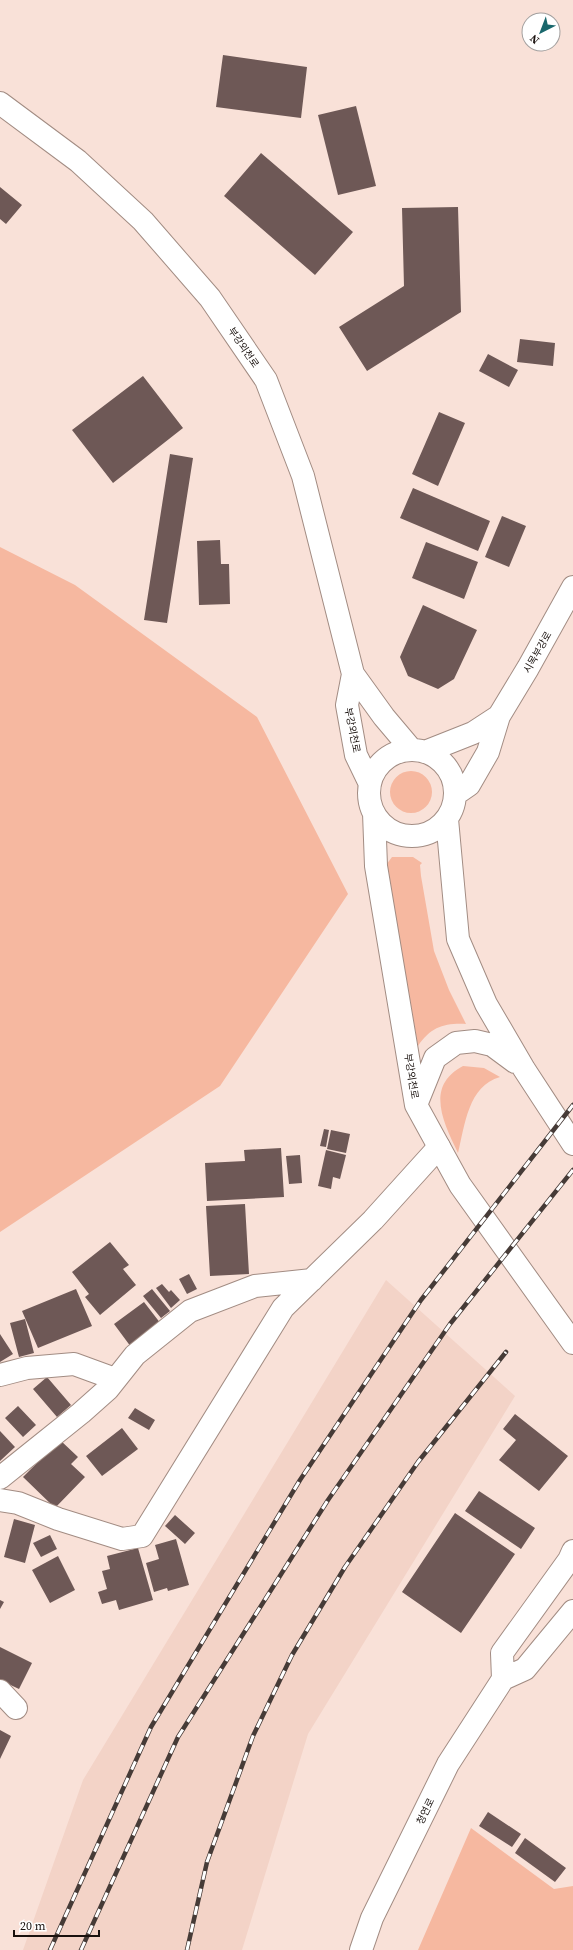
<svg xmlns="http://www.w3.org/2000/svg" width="573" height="1950" font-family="'Source Serif 4','Noto Sans KR',serif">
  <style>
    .built { fill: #f3d3c7 }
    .green { fill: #f6b8a0 }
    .building { fill: #6e5856 }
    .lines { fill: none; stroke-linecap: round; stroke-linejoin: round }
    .minor-casing { stroke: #a28c83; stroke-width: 24 }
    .major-casing { stroke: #a28c83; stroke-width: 24 }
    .minor { stroke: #fff; stroke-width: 22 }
    .major { stroke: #fff; stroke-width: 22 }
    .rail-casing { stroke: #463b37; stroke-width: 4.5 }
    .rail { stroke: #fff; stroke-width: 3; stroke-dasharray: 9; stroke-linecap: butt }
    .labels { text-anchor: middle; stroke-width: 4; stroke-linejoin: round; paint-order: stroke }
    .street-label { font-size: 10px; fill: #19110e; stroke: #fff }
  </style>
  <rect width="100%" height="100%" fill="#f9e1d8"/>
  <path class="built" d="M386,1280l129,116 -207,338 -66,216h-219l60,-170z"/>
  <path class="green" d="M0,547l75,38 182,132 91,177 -128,192 -220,146z
    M390 792a21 21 0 1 1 42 0a21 21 0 1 1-42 0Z
    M392,857h21l9,6 -2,2 1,11 13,75 15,39 17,34c-22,-1 -35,3 -48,22l-32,-181z
    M463,1066l21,2 16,9c-32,9 -35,48 -42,76 -15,-31 -33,-67 5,-87z
    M471,1828l83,61 19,-3v64h-155z"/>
  <path class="building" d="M223,55l84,12 -6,51 -85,-11z
    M356,106l20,80 -38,9 -20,-80z
    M261,153l92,79 -38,43 -91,-79z
    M0,187l22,18 -16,19 -6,-5z
    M458,207l3,105 -94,59 -28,-44 65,-41 -2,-78z
    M520,339l35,4 -2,23 -36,-4z
    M488,354l30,16 -9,17 -30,-16z
    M143,376l40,52 -70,55 -41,-53z
    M439,412l26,11 -27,63 -26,-12z
    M170,454l23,4 -26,165 -23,-3z
    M413,488l77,33 -12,30 -78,-33z
    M502,516l24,10 -17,41 -24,-10z
    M220,540l1,24h8l1,40 -31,1 -2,-64z
    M426,542l52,20 -14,37 -52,-21z
    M423,605l54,25 -23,49 -16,10 -30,-13 -8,-19z
    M324,1129l5,1 -3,17 -6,-1z
    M331,1130l19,4 -4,19 -19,-4z
    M281,1148l3,49 -77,4 -2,-38 40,-2 -1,-11z
    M326,1150l20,5 -6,24 -7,-2 -2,12 -13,-3z
    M300,1155l2,28 -13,1 -3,-28z
    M245,1204l4,70 -39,2 -4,-70z
    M110,1242l19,23 -6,4 13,16 -36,30 -15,-18 4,-3 -17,-22z
    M189,1274l8,15 -10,5 -8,-15z
    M162,1284l7,8 2,-2 9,10 -9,8 -15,-20z
    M76,1289l16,37 -54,22 -16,-37z
    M152,1289l18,22 -9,7 -18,-22z
    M144,1302l17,22 -30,23 -17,-23z
    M25,1319l9,34 -15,4 -9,-34z
    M0,1334l13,20 -13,8z
    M47,1377l24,28 -14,12 -24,-28z
    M18,1406l18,19 -13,12 -18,-19z
    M135,1408l20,12 -6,10 -21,-12z
    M515,1414l53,42 -29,35 -40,-31 17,-20 -13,-11z
    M122,1428l16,21 -36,27 -16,-20z
    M0,1431l15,16 -15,14z
    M60,1440l18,17 -7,7 14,13 -30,31 -32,-31z
    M479,1491l56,37 -14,21 -56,-38z
    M455,1513l60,41 -54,79 -59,-41z
    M175,1515l20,18 -10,11 -20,-18z
    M14,1519l21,6 -10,38 -21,-6z
    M50,1535l7,14 -16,8 -8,-14z
    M176,1539l13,46 -21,6 -1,-3 -13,4 -8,-29 13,-4 -4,-14z
    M138,1548l15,52 -34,10 -3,-10 -14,4 -4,-12 9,-3 -5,-18 8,-2 -3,-13z
    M58,1556l17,34 -25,13 -18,-33z
    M0,1600l4,2 -4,7z
    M0,1647l32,16 -13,26 -19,-9z
    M0,1730l11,6 -11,23z
    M488,1812l33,22 -9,13 -33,-21z
    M525,1838l41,30 -11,14 -40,-29z"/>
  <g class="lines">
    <defs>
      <path id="minor" d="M0,1375l27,-7 47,-4 41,15
        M0,1478l81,-65 27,-24 27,-34 55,-44 65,-25 57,-6
        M0,1500l18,3 40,16 64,20 20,-3 141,-228 90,-88 66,-73
        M0,1691l16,17"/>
      <path id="major" d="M0,103l78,58 65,60 67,77 56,82 37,96 50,198 31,43 27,32
        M353,674l-6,31 9,50 14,29
        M369 793a43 43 0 1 1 86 0a43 43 0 1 1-86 0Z
        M425,752l48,-19 26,-17
        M456,794l13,-9 19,-33 11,-36 29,-48 45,-81
        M374,813l2,53 40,239 44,80 113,158
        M447,819l11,120 28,65 38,65 49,75
        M416,1105l19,-47 21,-15 19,-2 17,4 23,17
        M503,1679l-1,-26 67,-93 4,-9
        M503,1679l22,-10 48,-58
        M361,1950l11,-32 76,-154 55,-85"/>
    </defs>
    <use href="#minor" class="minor-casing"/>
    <use href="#major" class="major-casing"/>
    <use href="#minor" class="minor"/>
    <use href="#major" class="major"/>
    <defs>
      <path id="rail" d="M50,1950l101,-223 149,-247 121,-180 152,-195
        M81,1950l97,-213 150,-237 122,-176 123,-154
        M187,1950l20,-88 46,-126 39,-81 53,-88 73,-105 88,-110"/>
    </defs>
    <use href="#rail" class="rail-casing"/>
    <use href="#rail" class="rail"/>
  </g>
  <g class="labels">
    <g class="street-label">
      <text transform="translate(244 347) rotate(56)" y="4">부강외천로</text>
      <text transform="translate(537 652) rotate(-60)" y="4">시목부강로</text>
      <text transform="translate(353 730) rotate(79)" y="4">부강외천로</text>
      <text transform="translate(412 1076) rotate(81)" y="4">부강외천로</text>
      <text transform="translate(425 1811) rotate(-64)" y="4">청연로</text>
    </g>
  </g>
  <g transform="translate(541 32) rotate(222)"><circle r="19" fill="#ffffff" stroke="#a3a09f"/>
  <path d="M0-3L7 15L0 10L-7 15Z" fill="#19676c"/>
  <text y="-6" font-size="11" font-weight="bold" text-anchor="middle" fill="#19110e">N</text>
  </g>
  <path d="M14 1930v6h85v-6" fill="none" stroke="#19110e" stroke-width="2"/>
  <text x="20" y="1930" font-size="12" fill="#19110e" stroke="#ffffff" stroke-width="3" paint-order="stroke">20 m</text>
</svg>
